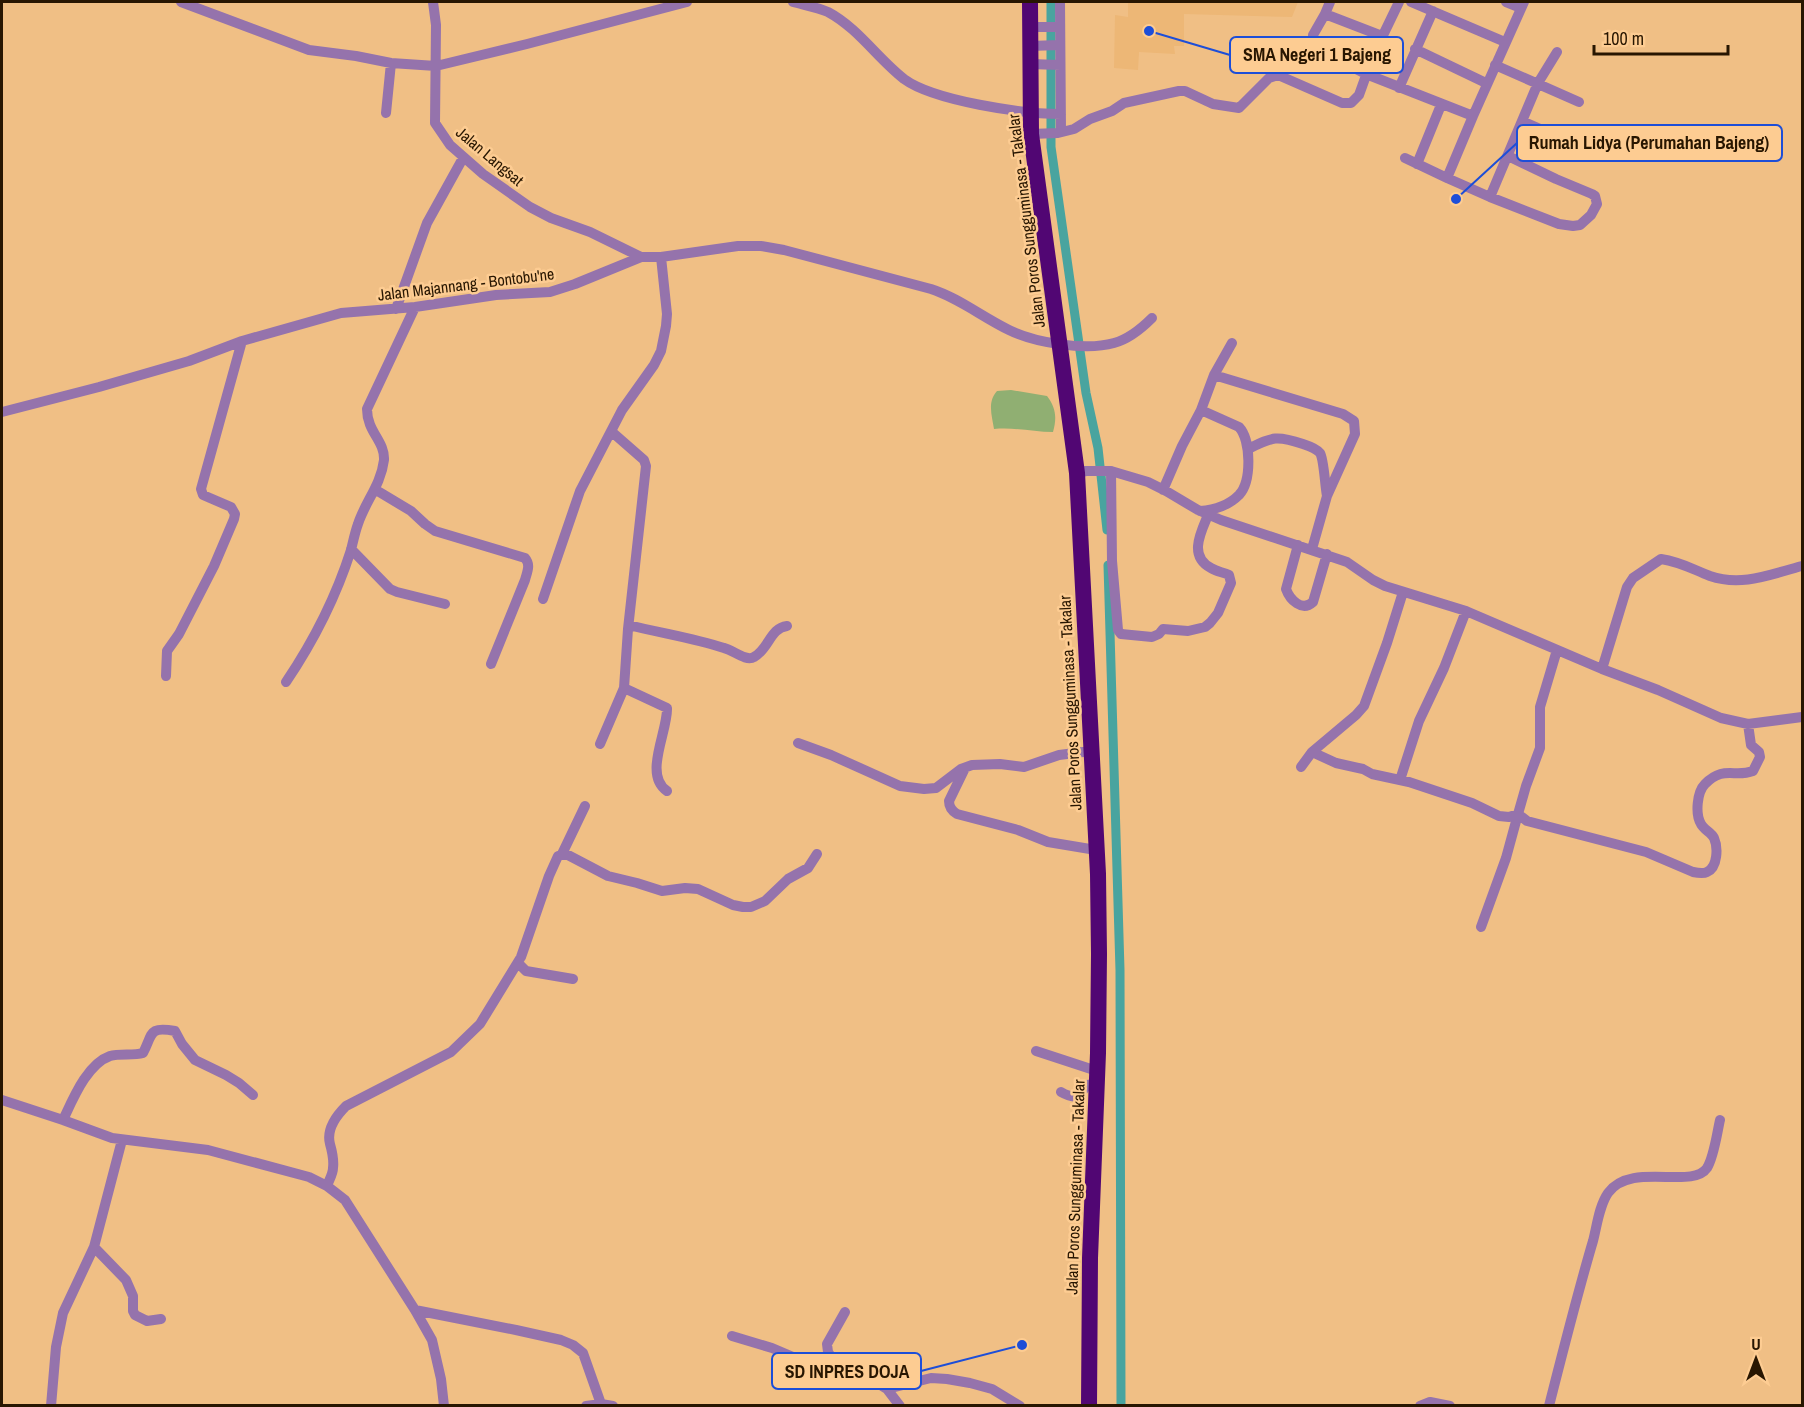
<svg xmlns="http://www.w3.org/2000/svg" width="1804" height="1407" font-family="'Archivo Narrow',sans-serif">
  <style>
    .built { fill: #edb776 }
    .green { fill: #90af72 }
    .lines { fill: none; stroke-linecap: round; stroke-linejoin: round }
    .canal { stroke: #49a49f; stroke-width: 9 }
    .minor { stroke: #9573ac; stroke-width: 10 }
    .highway { stroke: #510673; stroke-width: 16 }
    .labels { text-anchor: middle; stroke-width: 5; stroke-linejoin: round; paint-order: stroke }
    .street-label { font-size: 16px; fill: #281601; stroke: #fdcc92 }
    .leader { fill: none; stroke: #1d4ed8; stroke-width: 2 }
    .callout-dot { fill: #1d4ed8; stroke: #fdcc92; stroke-width: 2 }
    .callout { fill: #fdcc92; stroke: #1d4ed8; stroke-width: 2 }
    .callout-label { font-size: 18px; text-anchor: middle; font-weight: bold; fill: #281601 }
  </style>
  <rect width="100%" height="100%" fill="#f0bf85"/>
  <path class="built" d="M1128,2h170l-6,15 -108,-3v32h-10l1,8 -36,-2 -1,18 -24,-2 1,-53 13,2z"/>
  <path class="green" d="M1011,390l36,6c9,12 10,22 6,36 -20,0 -38,-5 -59,-3 -2,-13 -7,-27 3,-38z"/>
  <g class="lines">
    <path class="canal" d="M1051,2v145l35,246 12,55 9,82
      M1108,565l12,405 1,436"/>
    <path class="minor" d="M181,2l128,48 47,6 35,7 45,3 91,-22 160,-42
      M433,2l3,23 -1,98 15,22 33,29 47,33 21,11 39,14 51,25
      M793,2c11,3 24,5 35,10 30,16 50,47 76,67 30,22 119,35 157,35
      M1060,2l1,130
      M1330,2l-5,12 57,22
      M1411,2l94,40
      M1506,2l15,6
      M1325,14l-12,21v9l6,6 47,24 107,42 51,-114
      M1029,27h31
      M1030,46l30,-1
      M1415,49l71,34
      M1030,64l30,1
      M1495,65l84,37
      M1399,88l34,-77
      M386,113l5,-50
      M1522,121l57,25
      M1031,134l27,-1 16,-4 16,-10 22,-8 12,-8 55,-12h6l28,13 26,4 30,-30 9,-3 64,28h9l8,-8 14,-39 26,-54
      M1405,158l42,20 26,-62
      M1417,164l24,-59
      M1447,178l43,19 69,27 14,2 7,-1 11,-10 6,-11 -2,-8 -3,-2 -36,-15 -48,-23
      M1490,197l48,-114 19,-31
      M396,309l31,-86 36,-65
      M1214,375l129,39 11,7 1,13 -28,62 -15,53
      M2,412l97,-25 90,-26 53,-20 99,-28 74,-6 81,-12 54,-3 25,-8 66,-27h20l77,-11h23l23,4 147,39c28,9 51,28 78,41 26,13 77,21 105,13 15,-4 27,-14 38,-25
      M612,432l32,28 2,6 -18,163 -4,59 43,20c1,23 -24,67 0,83
      M1248,449c25,-12 28,-14 55,-5 6,2 13,4 17,9 4,6 5,34 7,43
      M1111,471l1,90 6,69 3,4 31,3 7,-3 4,-5 25,2 17,-4 5,-4 8,-10 13,-30 -2,-8c-6,-3 -12,-3 -18,-7 -23,-12 -10,-36 -3,-53
      M1077,473l9,-2h25l37,11 18,9 32,19 23,10 126,42 26,18 12,6 81,25 136,58 56,21 63,28 27,6 54,-7
      M376,490l35,21 14,13 10,7 90,27c6,7 2,14 0,22l-34,84
      M1163,490l19,-44 19,-36
      M1200,511c14,-1 29,-6 39,-16 13,-14 12,-55 0,-68l-38,-17 13,-35 18,-32
      M1298,545l-12,44c4,11 16,23 27,13l14,-48
      M351,549l39,40 7,3 48,12
      M1403,592l-16,51 -23,63 -8,9 -44,37 24,11 27,6 9,5 37,8 63,21 27,13 10,1 9,-3 8,-28 14,-38v-41l17,-57
      M543,599l37,-108 42,-81 32,-45 7,-14 5,-25 1,-12 -6,-57
      M629,625c31,8 64,13 95,23 9,2 22,14 30,9 15,-8 16,-29 33,-31
      M1602,669l25,-82 6,-9 28,-19c20,3 31,10 49,17 32,11 61,-2 92,-10
      M166,676l1,-25 12,-17 35,-68 20,-47 1,-5 -4,-7 -28,-12 -2,-6 41,-148
      M286,682c27,-40 50,-85 65,-132 2,-8 4,-18 7,-26 7,-22 23,-39 26,-64 1,-19 -17,-28 -17,-51l48,-102
      M798,743l33,12 69,31 24,3 12,-1 25,-19 11,-4 28,-1 24,3 35,-12 32,-4
      M600,744l24,-56
      M1301,767l11,-15
      M965,768l-16,33c0,6 3,10 8,13l61,16 30,12 48,8
      M1400,780l19,-59 25,-53 22,-57
      M562,854l23,-48
      M1481,927l25,-69 12,-44 9,7 119,31 47,20c5,1 10,2 14,0 11,-5 11,-25 7,-34 -3,-6 -10,-8 -13,-14 -6,-10 -4,-32 4,-40 19,-19 29,-6 48,-13l7,-14 -1,-5 -8,-7 -3,-21
      M518,963l8,8 47,8
      M1036,1051l61,20
      M1061,1092c14,8 18,5 26,-7l9,-1
      M2,1100l61,20 49,18 96,12 101,27 18,9 18,14 70,110 17,30 9,39 3,27
      M63,1120c10,-21 24,-56 47,-64 10,-3 23,0 33,-3 10,-19 5,-27 32,-22l7,13 13,16 31,15 13,8 14,12
      M327,1186c2,-6 6,-12 6,-18 1,-8 -1,-17 -3,-24 -4,-15 6,-28 16,-38l105,-54 29,-28 41,-67 28,-81 9,-20 8,-2 42,22 29,7 25,8 23,-3 13,1 35,16 10,2h8l14,-6 23,-22 20,-11 9,-14
      M94,1247l32,33 7,16v15l2,4 12,6 14,-2
      M415,1310l101,20 45,10 12,5 10,8 18,51
      M732,1336l40,12 40,17 29,2 25,9 21,13 44,-11 16,1 23,4 22,6 28,17
      M838,1367l-10,-15 -1,-8 18,-32
      M887,1389l13,17
      M51,1406l5,-59 7,-34 31,-66 28,-107
      M586,1406l15,-2 12,2
      M1420,1406l10,-4 20,4
      M1549,1406c14,-55 28,-111 44,-165 4,-15 6,-35 15,-48 23,-32 84,-3 99,-25 7,-11 10,-35 13,-48"/>
    <path class="highway" d="M1030,2l1,132 46,339 21,401 1,80 -1,99 -8,205 -1,148"/>
  </g>
  <g class="labels">
    <g class="street-label">
      <text transform="translate(490 156) rotate(40)" y="6">Jalan Langsat</text>
      <text transform="translate(1026 221) rotate(-97)" y="6">Jalan Poros Sungguminasa - Takalar</text>
      <text transform="translate(466 284) rotate(-7)" y="6">Jalan Majannang - Bontobu'ne</text>
      <text transform="translate(1070 703) rotate(-93)" y="6">Jalan Poros Sungguminasa - Takalar</text>
      <text transform="translate(1075 1187) rotate(-88)" y="6">Jalan Poros Sungguminasa - Takalar</text>
    </g>
  </g>
  <path class="leader" d="M1149 31L1230 55M1456 199L1517 143M1022 1345L921 1371"/>
  <g class="callout-dot">
    <circle cx="1149" cy="31" r="6"/>
    <circle cx="1456" cy="199" r="6"/>
    <circle cx="1022" cy="1345" r="6"/>
  </g>
  <g class="callout">
    <rect x="1230" y="37" width="173" height="36" rx="6"/>
    <rect x="1517" y="125" width="265" height="36" rx="6"/>
    <rect x="772" y="1353" width="149" height="36" rx="6"/>
  </g>
  <g class="callout-label">
    <text x="1317" y="61">SMA Negeri 1 Bajeng</text>
    <text x="1649" y="149">Rumah Lidya (Perumahan Bajeng)</text>
    <text x="847" y="1378">SD INPRES DOJA</text>
  </g>
  <rect width="1804" height="1407" fill="none" stroke="#281601" stroke-width="6"/>
  <g transform="translate(1756 1359)" stroke="#fdcc92" stroke-width="4.5" paint-order="stroke">
  <path d="M0-4.5L10 22L0 15L-10 22Z" fill="#281601"/>
  <text y="-9" font-size="16" font-weight="bold" text-anchor="middle" fill="#281601">U</text>
  </g>
  <path d="M1594 45v9h134v-9" fill="none" stroke="#281601" stroke-width="3"/>
  <text x="1603" y="45" font-size="18" fill="#281601" stroke="#fdcc92" stroke-width="4.5" paint-order="stroke">100 m</text>
</svg>
